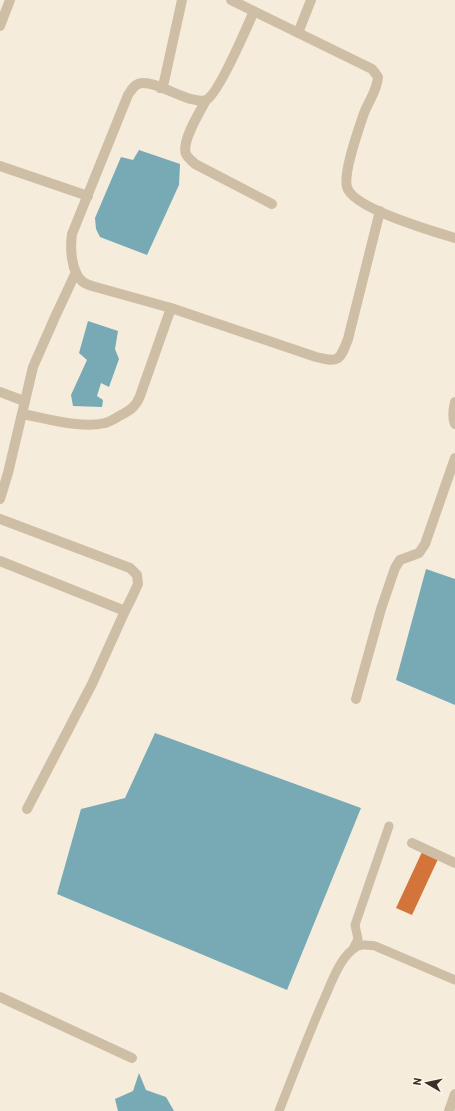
<svg xmlns="http://www.w3.org/2000/svg" width="455" height="1111" font-family="Barlow,sans-serif">
  <style>
    .water { fill: #77aab5 }
    .building { fill: #d3753b }
    .lines { fill: none; stroke-linecap: round; stroke-linejoin: round }
    .service { stroke: #cfbea6; stroke-width: 9 }
    .minor { stroke: #cfbea6; stroke-width: 10 }
  </style>
  <rect width="100%" height="100%" fill="#f5ecdc"/>
  <path class="water" d="M139,150l41,14 -1,21 -32,70 -47,-18 -4,-8 -1,-11 26,-61 12,3z
    M88,321l30,10 -3,18 4,10 -10,28 -8,-4 -4,13 6,4 -1,7 -29,-1 -2,-11 16,-35 -8,-7z
    M426,569l29,10v126l-59,-25z
    M155,733l206,75 -74,182 -230,-96 24,-85 44,-11z
    M139,1073l7,17 20,7 8,14h-56l-3,-12 18,-8z"/>
  <path class="building" d="M422,852l16,7 -26,56 -16,-7z"/>
  <g class="lines">
    <path class="service" d="M353,949l5,-10 -3,-14 34,-99
      M279,1111c15,-38 29,-76 46,-114 7,-16 14,-36 27,-47 8,-7 14,-5 23,-4l80,34"/>
    <path class="minor" d="M231,0l141,69 6,8c-1,15 -10,24 -15,39 -5,15 -20,57 -16,71 5,21 88,45 108,51
      M254,11c-7,16 -36,84 -48,89 -4,2 -11,0 -15,-1 -14,-3 -40,-20 -53,-15 -5,2 -7,7 -10,11l-56,139c-2,14 -1,39 11,48 3,2 6,3 9,4l79,22 145,49c23,6 24,3 32,-18l32,-128
      M0,26l10,-26
      M298,33l13,-33
      M160,88l4,-6 18,-82
      M206,100c-6,12 -25,41 -20,54 2,4 6,7 9,10l77,40
      M0,166l88,30
      M0,392l24,9
      M455,402c-2,8 -3,15 0,22
      M22,414c24,4 58,15 83,9 5,-1 11,-5 16,-8 10,-5 15,-9 19,-19l31,-88
      M0,499l8,-26 25,-106 22,-50 21,-45
      M0,519l130,49 7,7 1,9 -6,13 -7,14 -33,73 -65,125
      M0,561l125,50
      M356,699l25,-90 14,-41 5,-8 19,-7 6,-9 30,-86
      M412,843l43,20
      M0,997l132,61
      M449,1111l6,-17"/>
  </g>
  <g transform="translate(427 1083) rotate(279)" stroke="#fcf6e9" stroke-width="3" paint-order="stroke">
  <path d="M0-3L7 15L0 10L-7 15Z" fill="#3a3028"/>
  <text y="-6" font-size="11" font-weight="bold" text-anchor="middle" fill="#3a3028">N</text>
  </g>
</svg>
